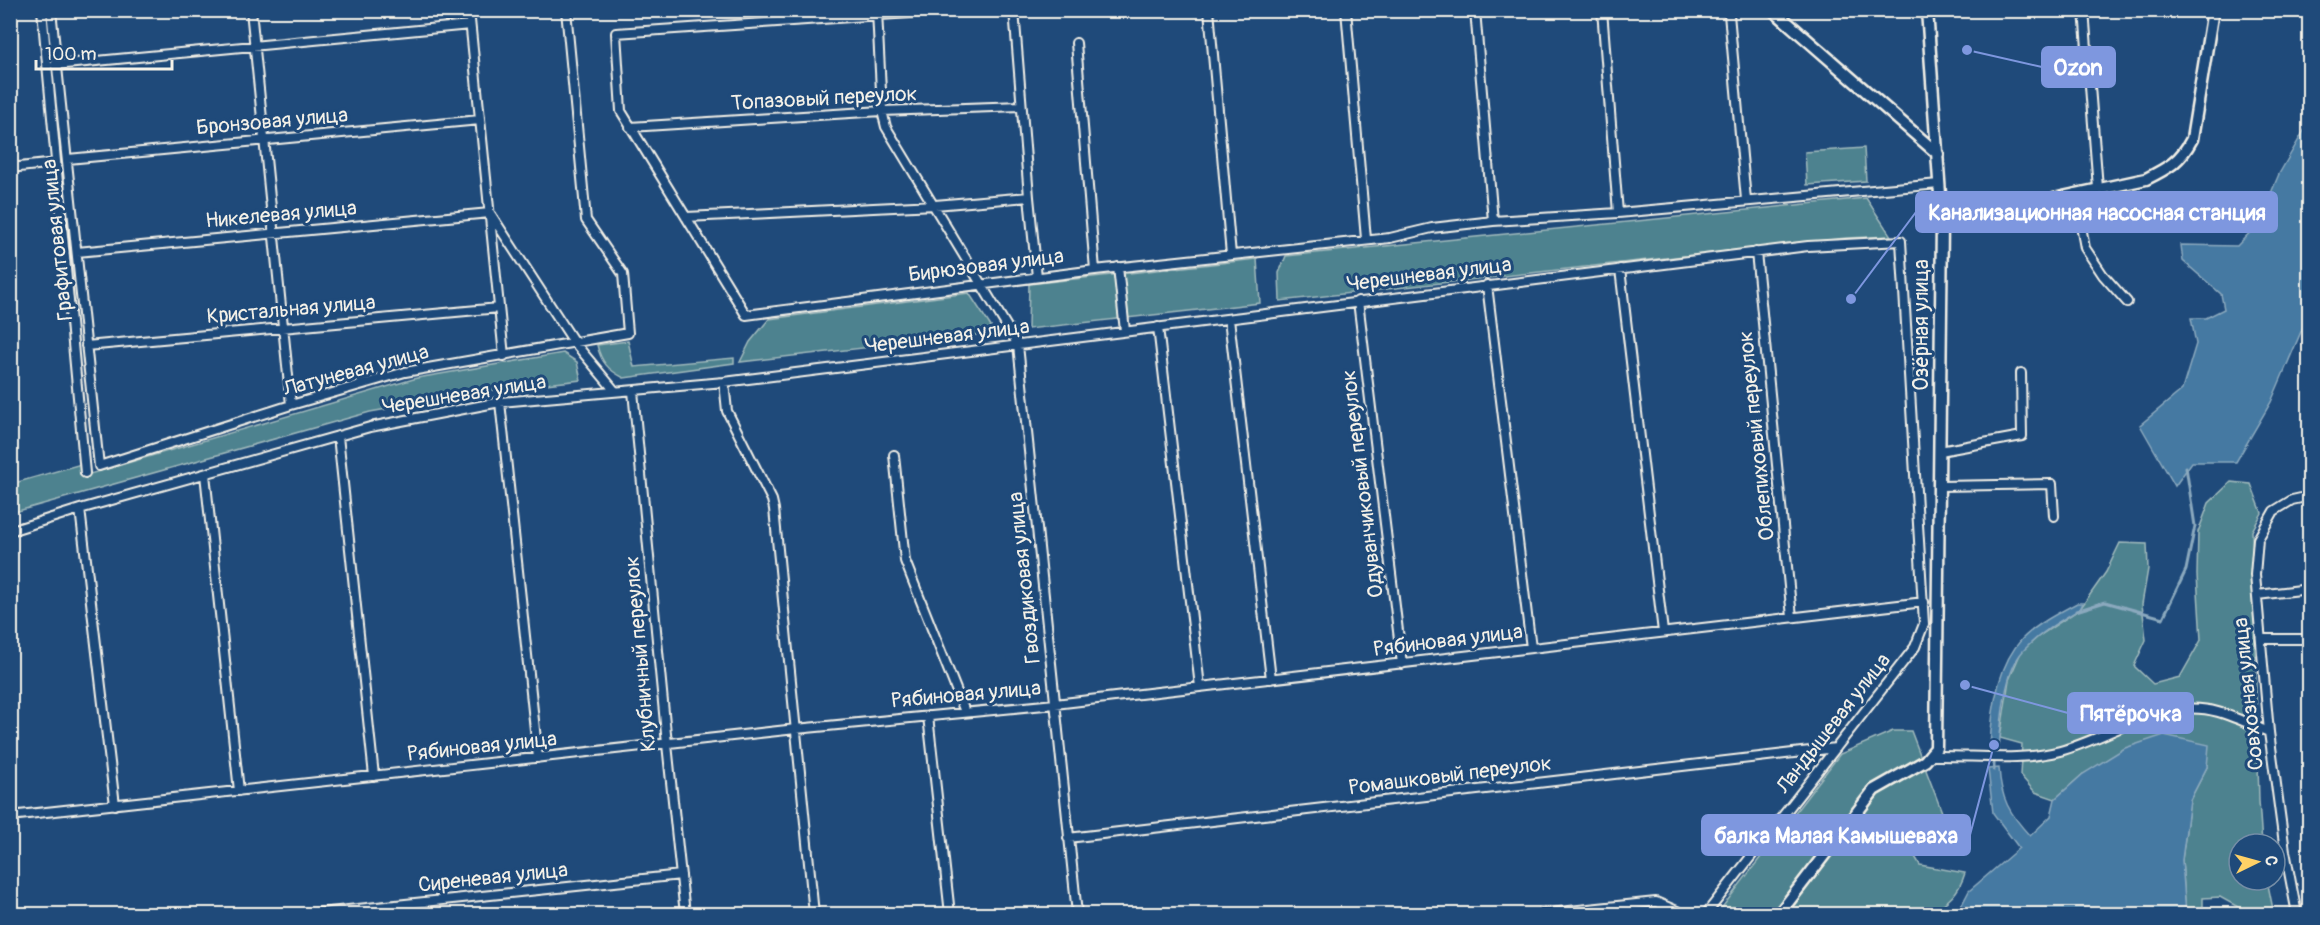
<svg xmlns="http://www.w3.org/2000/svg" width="2320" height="925" font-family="Pangolin,sans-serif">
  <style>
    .green { fill: #4e828f; stroke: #a1babc; stroke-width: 1.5 }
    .water { fill: #4579a2; stroke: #8ba9be; stroke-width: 1.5 }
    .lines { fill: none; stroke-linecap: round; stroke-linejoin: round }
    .stream { stroke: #8ba9be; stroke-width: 3 }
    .street-casing { stroke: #f4f1e8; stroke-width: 12 }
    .secondary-casing { stroke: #f4f1e8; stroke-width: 15 }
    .street { stroke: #1f4a7a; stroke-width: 8 }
    .secondary { stroke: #1f4a7a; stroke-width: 10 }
    .labels { text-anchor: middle; stroke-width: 6; stroke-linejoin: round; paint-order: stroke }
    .street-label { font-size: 21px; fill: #f4f1e8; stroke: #1f4a7a }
    .leader { fill: none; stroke: #7e97df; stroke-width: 2 }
    .callout-dot { fill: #7e97df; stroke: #1f4a7a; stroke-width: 2 }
    .callout { fill: #7e97df; stroke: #7e97df; stroke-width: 2 }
    .callout-label { font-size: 22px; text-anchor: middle; font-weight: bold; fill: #fff }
  </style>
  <rect width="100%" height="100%" fill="#1f4a7a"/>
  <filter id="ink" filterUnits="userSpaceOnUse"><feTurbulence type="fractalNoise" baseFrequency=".0167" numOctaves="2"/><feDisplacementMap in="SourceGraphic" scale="12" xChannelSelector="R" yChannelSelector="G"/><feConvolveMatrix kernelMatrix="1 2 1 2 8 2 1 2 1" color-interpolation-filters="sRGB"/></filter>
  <g filter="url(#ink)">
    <path class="green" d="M1864,148l2,33 -59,4 -2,-33z
      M1866,198l25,38 -45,2 -566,63 -1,-28 7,-17z
      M1257,259l3,44 -232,26 1,-45z
      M969,293l26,40 -255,29 10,-20 19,-23z
      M628,341l6,26 100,-9v5l-110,15c-16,-8 -23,-16 -27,-33z
      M563,353l14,9 4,18 -81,9 -130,23 -359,101v-29l70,-20 9,10 327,-96z
      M2231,482l20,2 11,29 -10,18 7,270 3,43h-23v36h28l7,34h-35l-1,-7 -18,-10 -17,1v16h-17l-4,-54 8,-60 17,-33 -124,7 -28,25 -20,-7 -15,-17 2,-31 -22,-6 9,-58 12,-28 18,-16 41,-27 26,-37 14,-29 27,1 1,25 -6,35 4,36 -12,26 19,18 27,-7 21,-37 -4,-65 1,-43 11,-29z
      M1893,731h18l31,81 -31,38 9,15 45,8c-7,23 -18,29 -36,41h-212l123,-160z"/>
    <path class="water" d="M2309,122v191l-38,89 -35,60h-44l-17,24 -35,-61 42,-35 14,-46 -5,-26h15l18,-9 -3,-15 -38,-33 -2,-16 56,1 21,-22 21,-50z
      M2077,603h6l-3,6c-20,12 -41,24 -57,42 -19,21 -22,71 -24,99h-9c1,-36 6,-83 32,-111 15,-15 36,-26 55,-36z
      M2164,735l45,10 -2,22 -17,33 -8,60 4,54h-229l12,-23 50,-43 -26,-35 -5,-44 11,-1c2,31 10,45 31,68l21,-20 4,-17 28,-25 42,-26z"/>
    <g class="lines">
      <path class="stream" d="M2076,611l29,-9 58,16 23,-48 9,-44 -9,-59
        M1994,770v-23"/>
      <defs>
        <path id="street" d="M42,10l43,463
          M51,10l48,456 192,-61 114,-33 223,-39 -5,-59 -37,-54 -20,-210
          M251,10l40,395
          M469,10l35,346
          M955,10l-339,23 5,78 125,204 349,-45 295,-32 42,-10 61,-7 125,-8 321,-29
          M1014,10l15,187 8,80
          M1209,10l22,245
          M1346,10l20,229
          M1475,10l18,211
          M1602,10l16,203
          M2084,10l14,178
          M877,11l5,100 4,16 132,218 59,569
          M1729,14l17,186
          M1076,43l19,227
          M55,65l415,-40
          M630,127l252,-16 139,-5
          M68,159l412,-39
          M10,168l46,-5
          M2075,193l10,55 18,27 24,27
          M686,217l249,-12 94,-8
          M77,252l413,-39 84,129 41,49
          M1756,252l36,365
          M1118,267l7,64
          M1620,269l43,363
          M1487,285l44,363
          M1358,301l44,363
          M1229,319l42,360
          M1158,327l42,360
          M86,346l413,-38
          M724,382l3,29 45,89 2,9 40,405
          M633,391l34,353 18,170
          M500,402l38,356
          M338,436l36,340
          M1940,451l82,-15 -1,-63
          M894,455l11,106 60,151
          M205,474l34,317
          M1940,486l112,-2 2,32
          M80,509l35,296
          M10,531l70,-22 290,-82 130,-25 224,-20 1084,-136 93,-5 23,383 -9,23 -209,267
          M2257,595l53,-6
          M2261,639h49
          M928,716l22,198
          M1932,756c42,-1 87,6 128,-5 51,-13 102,-55 158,-39 17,5 34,13 51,20
          M10,816l786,-87 259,-25 869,-102
          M1068,838l768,-90
          M310,914l371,-39
          M1540,914l116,-12 28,12
          M2297,914l-12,-63 -16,-119 -14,-157 3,-36 16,-28 18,-11 18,-4"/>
        <path id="secondary" d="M1773,10l165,144
          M1927,10l15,213
          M1779,914l95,-124 51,-29 11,-13 6,-525 204,-44c22,-11 34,-17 46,-40l21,-129"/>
      </defs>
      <use href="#street" class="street-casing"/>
      <use href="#secondary" class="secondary-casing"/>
      <use href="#street" class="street"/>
      <use href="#secondary" class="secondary"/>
    </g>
  </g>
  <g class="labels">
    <g class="street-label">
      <text transform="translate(824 98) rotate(-3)" y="7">Топазовый переулок</text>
      <text transform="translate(272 121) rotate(-5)" y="7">Бронзовая улица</text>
      <text transform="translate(281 214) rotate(-5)" y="7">Никелевая улица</text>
      <text transform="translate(57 240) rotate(-96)" y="7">Графитовая улица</text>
      <text transform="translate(986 265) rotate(-7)" y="7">Бирюзовая улица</text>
      <text transform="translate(1429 274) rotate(-7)" y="7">Черешневая улица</text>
      <text transform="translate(291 309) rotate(-5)" y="7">Кристальная улица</text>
      <text transform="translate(1921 325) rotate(-90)" y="7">Озёрная улица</text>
      <text transform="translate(947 336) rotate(-7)" y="7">Черешневая улица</text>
      <text transform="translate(356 370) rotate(-15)" y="7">Латуневая улица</text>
      <text transform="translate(464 394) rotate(-9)" y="7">Черешневая улица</text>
      <text transform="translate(1756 436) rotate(-96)" y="7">Облепиховый переулок</text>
      <text transform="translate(1362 484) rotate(-97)" y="7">Одуванчиковый переулок</text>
      <text transform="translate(1024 578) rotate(-96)" y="7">Гвоздиковая улица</text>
      <text transform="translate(1448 640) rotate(-7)" y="7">Рябиновая улица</text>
      <text transform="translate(640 654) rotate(-95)" y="7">Клубничный переулок</text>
      <text transform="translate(966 694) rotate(-5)" y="7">Рябиновая улица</text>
      <text transform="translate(2248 694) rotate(-96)" y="7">Совхозная улица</text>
      <text transform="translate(1833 723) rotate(-52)" y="7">Ландышевая улица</text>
      <text transform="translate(482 746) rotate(-6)" y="7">Рябиновая улица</text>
      <text transform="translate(1450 775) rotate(-7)" y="7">Ромашковый переулок</text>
      <text transform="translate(493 877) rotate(-6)" y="7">Сиреневая улица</text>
    </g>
  </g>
  <path class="leader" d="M1967 50L2042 67M1851 299L1916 212M1965 685L2068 713M1994 745L1970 835"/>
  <g class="callout-dot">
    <circle cx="1967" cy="50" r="6"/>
    <circle cx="1851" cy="299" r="6"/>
    <circle cx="1965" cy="685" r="6"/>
    <circle cx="1994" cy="745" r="6"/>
  </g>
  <g class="callout">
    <rect x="2042" y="47" width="73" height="40" rx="6"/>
    <rect x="1916" y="192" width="361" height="40" rx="6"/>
    <rect x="2068" y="693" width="125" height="40" rx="6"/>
    <rect x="1702" y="815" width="268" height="40" rx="6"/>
  </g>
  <g class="callout-label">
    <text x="2078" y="75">Ozon</text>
    <text x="2097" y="220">Канализационная насосная станция</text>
    <text x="2131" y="721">Пятёрочка</text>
    <text x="1836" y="843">балка Малая Камышеваха</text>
  </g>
  <rect width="2320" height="925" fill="none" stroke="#1f4a7a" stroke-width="36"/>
  <rect x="18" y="18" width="2284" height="889" fill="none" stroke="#f4f1e8" stroke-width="2" filter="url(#ink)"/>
  <g transform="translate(2257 862) rotate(85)"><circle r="28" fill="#1f4a7a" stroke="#748da6" stroke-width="1.5"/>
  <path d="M0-4.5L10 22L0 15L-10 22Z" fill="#ffd166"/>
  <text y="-9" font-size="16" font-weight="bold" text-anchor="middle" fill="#f4f1e8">С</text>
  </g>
  <path d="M36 60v9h136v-9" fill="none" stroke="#f4f1e8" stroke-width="3"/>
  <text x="45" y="60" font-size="18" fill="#f4f1e8" stroke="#1f4a7a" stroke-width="4.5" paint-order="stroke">100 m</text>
</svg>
